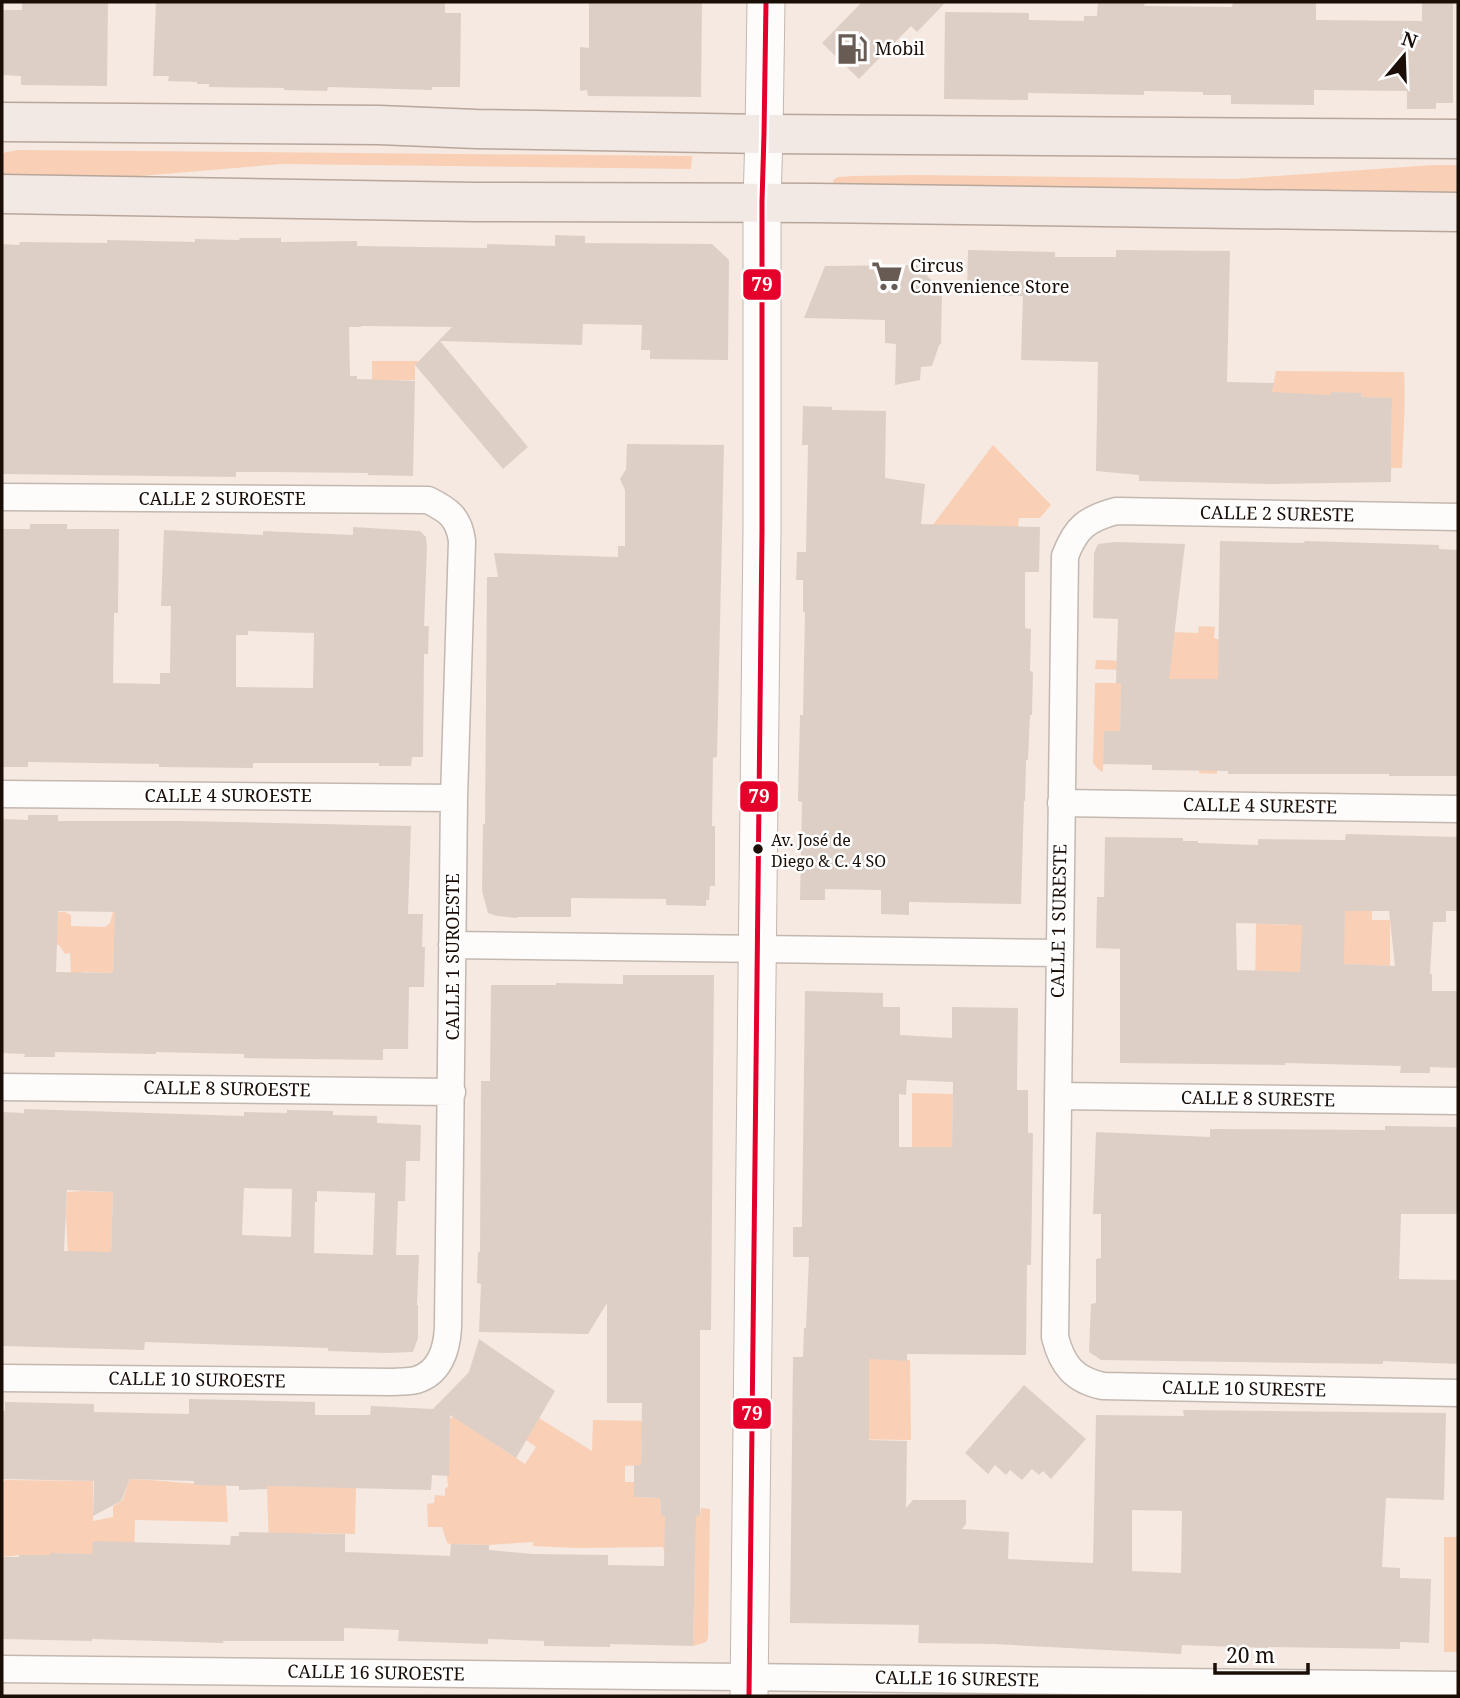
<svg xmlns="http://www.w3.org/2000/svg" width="1460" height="1698" font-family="'Noto Serif',serif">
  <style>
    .green { fill: #f9d0b5 }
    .building { fill: #decfc6; fill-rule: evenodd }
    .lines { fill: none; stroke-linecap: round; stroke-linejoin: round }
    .minor-casing { stroke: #c3b8b0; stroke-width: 29 }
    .secondary-casing { stroke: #c3b8b0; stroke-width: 39 }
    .primary-casing { stroke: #b8a69b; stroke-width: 41 }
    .minor { stroke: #fefcfb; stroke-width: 26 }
    .secondary { stroke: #fefcfb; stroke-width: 37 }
    .primary { stroke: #f2e9e4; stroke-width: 38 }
    .bus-1-casing { stroke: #fff; stroke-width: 10 }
    .bus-1 { stroke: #e4002b; stroke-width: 5 }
    .bus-dot { fill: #1a0e07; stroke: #fff; stroke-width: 2.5 }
    .labels { text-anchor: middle; stroke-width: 5; stroke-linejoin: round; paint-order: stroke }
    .bus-label { font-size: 16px; fill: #1a0e07; stroke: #fff; text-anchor: start }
    .poi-label { font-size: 18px; fill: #1a0e07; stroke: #fff; text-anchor: start }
    .street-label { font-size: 18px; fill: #1a0e07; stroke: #fff }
    .line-badge { stroke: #fff; stroke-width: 2.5 }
    .badge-label { font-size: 19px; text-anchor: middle; font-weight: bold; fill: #fff }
  </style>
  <rect width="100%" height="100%" fill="#f5e9e2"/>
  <path class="green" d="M18,150l674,6 -1,13 -410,-5 -164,14 -115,-3v-22z
    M1433,165h25v27l-624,-6 -1,-6 5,-3 15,-1 63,-1 318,4z
    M372,361h47l-4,4v15l-43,1z
    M1276,371l128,1c2,31 -1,64 -2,96h-11l1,-70 -31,-1 1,-3 -31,-2 -1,7 -59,-2z
    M993,445l58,60 -11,13h-21l-1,9 -95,11z
    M1199,626l16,1 -1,11 6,2 -4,104 1,30 -18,-1v-10l-78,-67 -1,35h-16l-1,41 -4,-2 -6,-7 2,-80h27v-13l-27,-1 1,-9 59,2 16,-30 27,1z
    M132,907l-18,33 -1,33 -29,-1 -1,3 -12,-1 -1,-21 -5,1 -6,-9 -57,-5v-22l6,-5 57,-1 6,3v11l34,1 5,-4 3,-11z
    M1345,911h27v9h18v46l-46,-2 -44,26h-45l1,-67 31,2 1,-11 56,23z
    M912,1093l41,1 -1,53 -40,3z
    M80,1191l33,1 -2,60 -43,5 -2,-43 1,-22z
    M869,1359l41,1 1,80 -74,-1z
    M454,1417l71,47 11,-17 -10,-7 13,-22 53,33 1,-31 64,1 -16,24v20l-16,1v16h9v15l26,1 1,18 39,-1 1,-7 9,1 -2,129 -2,4 -13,4 2,-95h-31l-1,-4 -88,1 -42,-2v-4l-44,3 -38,-1 -4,-1 -5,-16h-14l-1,-23 7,-1 1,-8 10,1v-8l3,-1 -1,-11 3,-58z
    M130,1479c32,1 64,6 96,6l2,37 -93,-2 -1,41 -54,-7 -29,-1 -1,2h-31l-17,2v-76h3v-1l88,1v40l20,-4v-11l9,-5z
    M267,1486l89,1 -1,47 -43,-1 -43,17z
    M1444,1537h14v115h-14z"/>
  <path class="building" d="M22,2h86l-1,84 -86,-1v-9l-19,-1v-65h20z
    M156,2h289v11h16l-1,74h-28v3l-104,-3 -1,4 -43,-1v-2l-75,-1v-3h-12v-2l-29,-1 1,-5h-16z
    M589,2h113l-1,95 -113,-1 -1,-6 -7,1v-44l9,1z
    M862,2h84l-29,30 -6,-6 -52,53 -37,-36z
    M1098,2h47l-1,4 88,1 1,-5h83v18l106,1v-19h31v101h-17v6h-29v-18l-93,-1v15l-83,-1v-9h-28v-3l-59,-1v4l-116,-2v7l-84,-1 1,-87 84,1v7l55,1v-5h13z
    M555,235l30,1v7l127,1 17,16 -1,100 -78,-1v-9h-9l1,-25 -59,-1 -1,21 -142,-4 88,106 -25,22 -88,-104 37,-38 -91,-1v1h-12l1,49h7v3l58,2 -2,95 -45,-1v-2l-99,-1h-33v5l-234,-3v-230l17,1 1,-3 87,1v-3l88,2v-3l44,1 1,-2h41v4l76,-1v5l130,2v-4l68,2z
    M968,250l87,2v5h61v-7l114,1 -3,131 47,1 -2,9 58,3 1,-3 31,1 -1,4 31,1 -1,84 -119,2 -133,-3v-6l-43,-4 2,-109 -77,-2 2,-64 -56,-1z
    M917,265l25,26 -1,53 -2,1 -7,21 -11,1 -1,13 -25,5 1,-41 -11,-1v-23l-81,-2 21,-52z
    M803,406l29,1v3l54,1 -1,67 40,6 -4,40 119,3 -1,45h-14v56l6,1 -1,42 3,1 -1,43h-2l-2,45h-2l-1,41h-1l-3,103 -112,-2v13l-28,-1v-24l-56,-1v11h-25l2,-98 -4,-1 2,-86h3l2,-103h-2v-32h-7l1,-28h9l2,-107h-6z
    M627,444l97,1 -7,312 -4,1 -1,68h3v60h-5l-1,14h-3v6l-40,-1v-6l-95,-1v19h-54v1l-20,-2 -9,-3 -6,-22 1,-67h2l2,-247h11l-4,-24 124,4v-11h7v-56l-5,-11 6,-10z
    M30,524h37v5h52l-1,77v7h-4l-1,70 47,1v-11h10l1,-67h-10l3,-76 99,5v-4l90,4v-8l67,4 6,6 1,11 -3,78h5l-1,28h-4l-1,103h-11l-1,9h-32v-3h-126v5l-94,-1v-3l-131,-2v5h-26v-238h28zM248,631l66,2 -1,55 -77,-1v-52h12z
    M1220,541l84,2 1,-2 134,4v4l19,1v226h-69v-2h-161v-3l-76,-1v-5l-49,-1 1,-33h16l1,-48h-5l2,-64 -25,-1 1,-65 4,-9 18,-2 69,2 -16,135h49z
    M28,815h30v6h125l228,5 -3,88h15l-1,33h3l-1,40h-15l-1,62h-25v11l-139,-2v-4l-45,-1 -43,-1v2l-101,-2v5h-31l1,-3 -23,-1v-234l26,1zM58,911l57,1 -2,61 -57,-1z
    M1346,834l112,3v74h-12v11h-13l-3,52h2v17h26v77l-28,-1v6h-30l1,-7 -116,-3v2l-165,-2v-114l-24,-1 1,-51h7l1,-60 78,1v3h15v2l60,2v-6l87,1zM1345,911h44l6,55 -51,-2zM1236,923l66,2 -2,47 -63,-2z
    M623,975h91l-3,355h-11v185l-4,1 -3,130 -83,-2v3l-66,-1v-5l-56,-2v5l-90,-3 1,-11 -55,-2v13h-122l2,2 -132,-4v2l-90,-2v-82h17v-2h31v-2l42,1 1,-13 137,4 1,-9h8v-4l106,2v18l105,4 1,-12 38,1v5l44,4 75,1v10l56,1 1,-50h-4l-1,-18 -26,-1v-32h7l1,-62h-35v-100l-19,31 -109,-2 2,-48 -4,-1 1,-31h2l1,-171h9l1,-96h65v-2l67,1z
    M805,991l78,2v14h17v28l52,3v-31l66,1 -1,82h11v43h5l-2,132h-4l-1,90 -119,-1v7l-38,-2v81l38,1 -1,67 7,-8h53v24l-4,5 47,3 -1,27 85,4 3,-148 88,1 -1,-6 263,3 -2,87 -58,-2 -4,69 18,1v10l31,1 -2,64 -29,-1v7l-132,-2v1l-86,-3 -1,9 -187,-10 -76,-1 1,-18 -129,-2 3,-266h10l1,-29h2l3,-71h-16v-30h9zM907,1080l46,2 -1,65h-53v-53l7,1zM1132,1510l50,1 -1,62 -49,-2z
    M24,1109l220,7v-4l43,1v-3l46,1v4l44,1v7l44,2 -1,36h-14l-1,40h-7l-2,54h23l-2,50h1v33l-5,14 -27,1 -58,-2v-3l-183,-6 -1,8 -142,-4v-234l22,1zM244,1188l48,1 -1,48 -49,-2zM67,1190l46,2 -2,60 -47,-1zM317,1191l58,2 -2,62 -59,-2 1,-51h2z
    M1385,1126l73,1v87h-57l-2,65 59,1v84l-75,-3v3l-282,-4 -12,-8 2,-48 5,-1v-44l5,-1v-44h-8l3,-82 114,5v-8l175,1z
    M479,1339l76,52 -39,67 -66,-43 -1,61 -17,-1 -1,15 -164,-4v3l-28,1v-4l-45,-1v-4l-64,-2 -9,22 -28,15 1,-35 -92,-2v-68h3v-9l89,2v8l95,2v-15l126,3v13h55l1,-9 62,3 36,-37z
    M1024,1385l62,54 -35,40 -8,-8 -4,4 -7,-6 -10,11 -12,-10 -4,5 -11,-10 -7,9 -23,-21z"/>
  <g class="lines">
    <defs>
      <path id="minor" d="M2,497l426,3c20,10 31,17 34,41l-8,257 -6,529c-1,22 -8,46 -32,53 -7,2 -16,1 -23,2l-391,-4
        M1458,517l-342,-6c-29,8 -40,16 -51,45l-10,781c7,28 19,43 48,49l355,7
        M2,794l452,4
        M1061,803l397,6
        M452,945l607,8
        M2,1087l450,5
        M1058,1096l400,5
        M2,1669l1456,16"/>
      <path id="secondary" d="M749,1696l13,-1165v-329l2,-68 2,-132"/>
      <path id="primary" d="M2,122l377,3 97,4 288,5 694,5
        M2,194l473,8 341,1 642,9"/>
    </defs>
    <use href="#minor" class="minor-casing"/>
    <use href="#secondary" class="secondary-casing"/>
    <use href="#primary" class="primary-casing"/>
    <use href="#minor" class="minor"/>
    <use href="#secondary" class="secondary"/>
    <use href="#primary" class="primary"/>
    <defs>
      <path id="bus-1" d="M749,1696l13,-1165v-329l2,-68 2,-132"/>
    </defs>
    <use href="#bus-1" class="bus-1-casing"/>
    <use href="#bus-1" class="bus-1"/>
  </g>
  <defs>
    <symbol id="fuel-bare" viewBox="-9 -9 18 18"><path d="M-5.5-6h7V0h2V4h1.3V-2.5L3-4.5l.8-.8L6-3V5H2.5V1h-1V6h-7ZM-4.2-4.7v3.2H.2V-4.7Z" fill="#675b54" stroke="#fff" stroke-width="2.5" paint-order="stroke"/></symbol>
    <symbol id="supermarket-bare" viewBox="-9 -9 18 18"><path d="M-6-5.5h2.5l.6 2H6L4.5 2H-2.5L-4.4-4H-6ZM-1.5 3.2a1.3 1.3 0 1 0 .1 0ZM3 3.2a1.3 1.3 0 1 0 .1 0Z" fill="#675b54" stroke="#fff" stroke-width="2.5" paint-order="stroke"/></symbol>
  </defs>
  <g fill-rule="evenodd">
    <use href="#fuel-bare" x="830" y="27" width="44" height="44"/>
    <use href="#supermarket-bare" x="865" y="254" width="44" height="44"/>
  </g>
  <circle class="bus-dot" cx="758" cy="849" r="6"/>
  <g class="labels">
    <g class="bus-label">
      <text x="771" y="846">Av. José de<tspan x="771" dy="21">Diego &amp; C. 4 SO</tspan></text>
    </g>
    <g class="poi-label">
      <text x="875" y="55">Mobil</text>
      <text x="910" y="272">Circus<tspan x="910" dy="21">Convenience Store</tspan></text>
    </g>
    <g class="street-label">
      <text x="222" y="505">CALLE 2 SUROESTE</text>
      <text transform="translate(1277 514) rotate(1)" y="6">CALLE 2 SURESTE</text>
      <text x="228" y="802">CALLE 4 SUROESTE</text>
      <text transform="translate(1260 806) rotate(1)" y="6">CALLE 4 SURESTE</text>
      <text transform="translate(1059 921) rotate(-89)" y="6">CALLE 1 SURESTE</text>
      <text transform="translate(453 957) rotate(-90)" y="6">CALLE 1 SUROESTE</text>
      <text transform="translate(227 1089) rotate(1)" y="6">CALLE 8 SUROESTE</text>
      <text transform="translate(1258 1099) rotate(1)" y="6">CALLE 8 SURESTE</text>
      <text transform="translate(197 1380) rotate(1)" y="6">CALLE 10 SUROESTE</text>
      <text transform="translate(1244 1389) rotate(1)" y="6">CALLE 10 SURESTE</text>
      <text transform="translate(376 1673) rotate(1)" y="6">CALLE 16 SUROESTE</text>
      <text transform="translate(957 1679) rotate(1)" y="6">CALLE 16 SURESTE</text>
    </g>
  </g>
  <g class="line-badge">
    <rect x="742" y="268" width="40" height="33" rx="7" fill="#e4002b"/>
    <rect x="739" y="780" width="40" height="33" rx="7" fill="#e4002b"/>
    <rect x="732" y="1397" width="40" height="33" rx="7" fill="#e4002b"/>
  </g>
  <g class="badge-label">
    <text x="762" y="291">79</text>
    <text x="759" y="803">79</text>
    <text x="752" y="1420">79</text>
  </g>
  <rect width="1460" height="1698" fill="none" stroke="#1a0e07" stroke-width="7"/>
  <g transform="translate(1404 56) rotate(19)" stroke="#ffffff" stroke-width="5" paint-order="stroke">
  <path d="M0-5L12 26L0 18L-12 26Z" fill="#1a0e07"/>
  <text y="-10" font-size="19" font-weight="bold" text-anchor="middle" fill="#1a0e07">N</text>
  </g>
  <path d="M1215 1663v10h93v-10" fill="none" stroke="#1a0e07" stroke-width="3.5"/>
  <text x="1226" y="1663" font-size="21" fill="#1a0e07" stroke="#ffffff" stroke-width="5" paint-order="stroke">20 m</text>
</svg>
